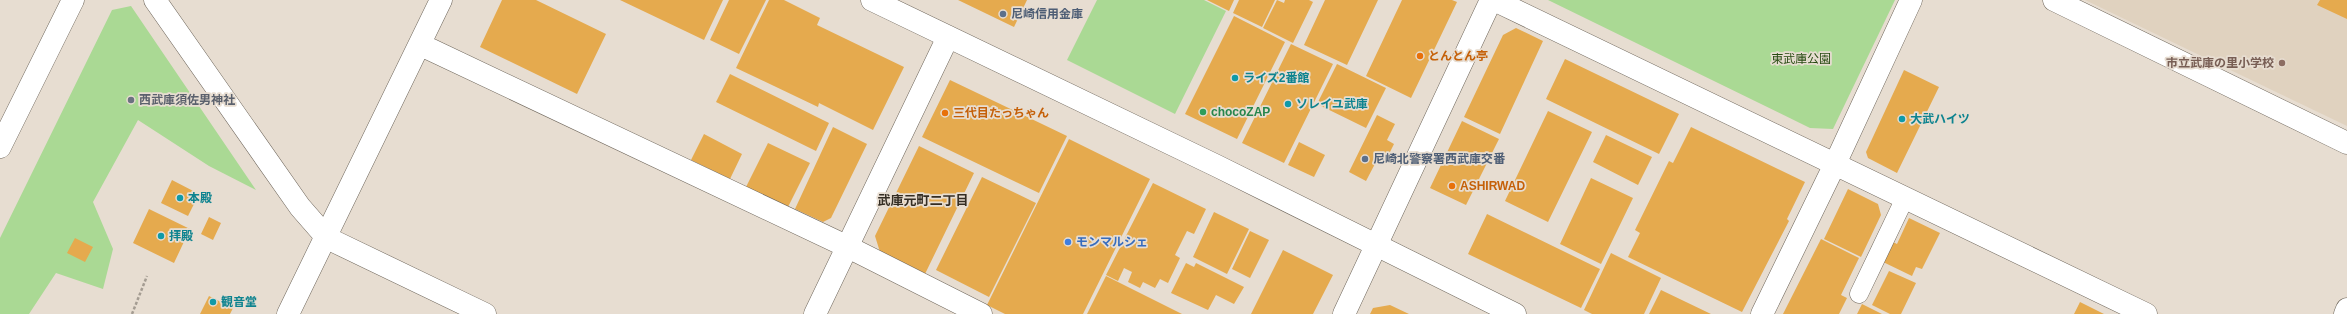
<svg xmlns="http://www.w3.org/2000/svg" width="2347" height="314" font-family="Helvetica,'Noto Sans JP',sans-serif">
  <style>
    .built { fill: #e0d2bf }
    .green { fill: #aad994 }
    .building { fill: #e5aa4e }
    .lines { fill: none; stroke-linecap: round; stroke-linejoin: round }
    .service-casing { stroke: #6d655a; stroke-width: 19 }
    .minor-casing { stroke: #6d655a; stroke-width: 23 }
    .tertiary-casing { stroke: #6d655a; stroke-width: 23 }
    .path { stroke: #a49c92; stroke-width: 2.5; stroke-dasharray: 3 2; stroke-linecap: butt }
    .service { stroke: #fff; stroke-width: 18 }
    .minor { stroke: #fff; stroke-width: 22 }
    .tertiary { stroke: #fff; stroke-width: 22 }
    .service-dot { fill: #5c6f8a; stroke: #e7ddd1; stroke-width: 1.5 }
    .food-dot { fill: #e8710a; stroke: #e7ddd1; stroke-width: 1.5 }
    .education-dot { fill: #8d6e63; stroke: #e7ddd1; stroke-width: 1.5 }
    .culture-dot { fill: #0f9aa8; stroke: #e7ddd1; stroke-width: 1.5 }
    .worship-dot { fill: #6b7280; stroke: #e7ddd1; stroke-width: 1.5 }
    .leisure-dot { fill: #2e9e5b; stroke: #e7ddd1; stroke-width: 1.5 }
    .shop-dot { fill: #3f7fe0; stroke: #e7ddd1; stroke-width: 1.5 }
    .labels { text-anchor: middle; stroke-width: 3.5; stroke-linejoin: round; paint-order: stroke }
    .service-label { font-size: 12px; font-weight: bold; fill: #4e5e75; stroke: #e7ddd1; text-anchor: start }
    .food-label { font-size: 12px; font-weight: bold; fill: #c56008; stroke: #e7ddd1; text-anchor: start }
    .park-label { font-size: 12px; fill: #274b11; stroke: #e7ddd1 }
    .education-label { font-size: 12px; font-weight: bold; fill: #785e54; stroke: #e7ddd1; text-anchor: end }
    .culture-label { font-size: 12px; font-weight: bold; fill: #0d838f; stroke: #e7ddd1; text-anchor: start }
    .worship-label { font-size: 12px; font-weight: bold; fill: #5b616d; stroke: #e7ddd1; text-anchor: start }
    .leisure-label { font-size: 12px; font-weight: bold; fill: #27864d; stroke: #e7ddd1; text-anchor: start }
    .shop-label { font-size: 12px; font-weight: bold; fill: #366cbe; stroke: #e7ddd1; text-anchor: start }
    .neighbourhood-label { font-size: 13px; font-weight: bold; fill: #342d23; stroke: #e7ddd1 }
  </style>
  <rect width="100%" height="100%" fill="#e7ddd1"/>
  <path class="built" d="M2085,0h262v126z"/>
  <path class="green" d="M1097,0h107l22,11 -51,103 -108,-54z
    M1548,0h347l-62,129 -23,-1z
    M131,6l125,184 -47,-24 -71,-46 -45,82 20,47 -10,40 -47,-16 -27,41h-29v-76l112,-228z"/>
  <path class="building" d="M502,0h34l70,34 -29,60 -97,-47z
    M620,0h103l-19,40z
    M729,0h37l-27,54 -29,-14z
    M769,0h15l36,18 -3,7 87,42 -31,63 -54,-27 -1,4 -82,-39z
    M958,0h69l-13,27z
    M1207,0h27l-5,11z
    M1239,0h36l-13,27 -29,-14z
    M1277,0l7,3 1,-3h24l4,2 -20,41 -30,-15z
    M1325,0h53l-31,65 -43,-20z
    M1402,0h50l5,2 -46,96 -45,-22z
    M2320,0h27v19l-30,-14z
    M1234,16l51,26 -48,97 -52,-25z
    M1516,28l27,13 -43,93 -36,-17 39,-82z
    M1291,44l42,20 -49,99 -42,-20z
    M1565,59l114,55 -20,40 -113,-55z
    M1337,64l49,24 -20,40 -49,-24z
    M1904,70l35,17 -42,86 -29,-15 -2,-6z
    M730,74l99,49 -13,28 -100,-49z
    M950,80l117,56 -28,57 -117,-56z
    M1548,111l44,21 -44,90 -43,-21z
    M1377,115l18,9 -8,16 7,4 -10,20 -7,-4 -11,21 -17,-9z
    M1462,121l37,18 -33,66 -36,-17z
    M833,127l34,17 -36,74 -8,4 -28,-13z
    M1691,127l114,55 -18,37 2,2 -47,91 -114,-55 12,-24 -5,-3 34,-69 4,2z
    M704,134l38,20 -12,25 -39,-19z
    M1606,135l46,22 -14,28 -45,-23z
    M1069,139l81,40 -67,135h-78l-18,-9z
    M1299,142l26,13 -11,22 -26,-12z
    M768,143l42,20 -22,44 -42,-20z
    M919,146l55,27 -49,101 -45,-22 -5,-16z
    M982,177l54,26 -47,94 -53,-27z
    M1591,178l42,20 -32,66 -41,-20z
    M172,180l27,14 -11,22 -27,-13z
    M1153,183l53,26 -12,25 -7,-3 -12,24 5,3 -12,25 -8,-4 -5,9 -12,-6 -3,6 -12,-6 4,-10 -8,-4 -6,13 -12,-6z
    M1848,189l30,15 3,11 -20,42 -37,-18z
    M149,209l41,20 -16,34 -41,-20z
    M1214,212l35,17 -22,45 -34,-17z
    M1487,214l113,55 -19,39 -113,-54z
    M209,217l12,6 -8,17 -12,-6z
    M1909,218l31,15 -18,36 -6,-2 -4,9 -31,-15 10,-20 6,3z
    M1250,231l19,9 -19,38 -18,-9z
    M75,238l18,9 -8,15 -18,-9z
    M1821,239l38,19 -18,37 6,3 -8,16h-56z
    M1283,250l50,25 -20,39h-62z
    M1611,253l50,25 -17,36h-52l-8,-4z
    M1186,263l8,4 2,-4 48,24 -10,17 -18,-9 -8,15 -37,-17z
    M1889,271l27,12 -15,31h-11l-18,-9z
    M1106,276l76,38h-95z
    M1661,290l50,24h-62z
    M209,296l24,12 -3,6h-30z
    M2080,302l24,12h-30z
    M1862,304l20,10h-25z
    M1390,305l19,9h-39l3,-6z"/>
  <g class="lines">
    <defs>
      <path id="service" d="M1859,294l46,-96"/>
      <path id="minor" d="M1494,0l652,314
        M2054,0l293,143
        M421,45l427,202 133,67
        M288,314l153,-314
        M815,314l133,-277
        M1344,314l147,-314
        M1762,314l73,-150 76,-164
        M2345,314l2,-5"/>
      <path id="tertiary" d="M155,0l145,207 27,31 158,76
        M872,0l345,166 298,148
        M0,147l73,-147"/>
    </defs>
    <use href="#service" class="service-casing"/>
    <use href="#minor" class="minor-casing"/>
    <use href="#tertiary" class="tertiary-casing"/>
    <path class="path" d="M132,314l15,-38"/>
    <use href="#service" class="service"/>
    <use href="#minor" class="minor"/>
    <use href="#tertiary" class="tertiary"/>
  </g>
  <g class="service-dot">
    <circle cx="1003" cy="14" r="4"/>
    <circle cx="1365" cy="159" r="4"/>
  </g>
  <g class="food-dot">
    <circle cx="1420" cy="56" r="4"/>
    <circle cx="945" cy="113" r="4"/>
    <circle cx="1452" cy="186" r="4"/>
  </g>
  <circle class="education-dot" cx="2282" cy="63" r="4"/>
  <g class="culture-dot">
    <circle cx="1235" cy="78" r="4"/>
    <circle cx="1288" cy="104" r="4"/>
    <circle cx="1902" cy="119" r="4"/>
    <circle cx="180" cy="198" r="4"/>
    <circle cx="161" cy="236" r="4"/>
    <circle cx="213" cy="302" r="4"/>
  </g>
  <circle class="worship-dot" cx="131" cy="100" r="4"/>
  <circle class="leisure-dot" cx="1203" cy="112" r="4"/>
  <circle class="shop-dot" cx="1068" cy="242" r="4"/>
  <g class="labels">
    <g class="service-label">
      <text x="1011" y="18">尼崎信用金庫</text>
      <text x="1373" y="163">尼崎北警察署西武庫交番</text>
    </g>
    <g class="food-label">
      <text x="1428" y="60">とんとん亭</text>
      <text x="953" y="117">三代目たっちゃん</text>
      <text x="1460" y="190">ASHIRWAD</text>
    </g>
    <g class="park-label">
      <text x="1801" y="63">東武庫公園</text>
    </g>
    <g class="education-label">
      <text x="2274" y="67">市立武庫の里小学校</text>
    </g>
    <g class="culture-label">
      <text x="1243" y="82">ライズ2番館</text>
      <text x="1296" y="108">ソレイユ武庫</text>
      <text x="1910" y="123">大武ハイツ</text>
      <text x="188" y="202">本殿</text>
      <text x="169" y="240">拝殿</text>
      <text x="221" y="306">観音堂</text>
    </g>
    <g class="worship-label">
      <text x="139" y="104">西武庫須佐男神社</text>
    </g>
    <g class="leisure-label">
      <text x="1211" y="116">chocoZAP</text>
    </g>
    <g class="shop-label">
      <text x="1076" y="246">モンマルシェ</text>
    </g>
    <g class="neighbourhood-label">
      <text x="923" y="205">武庫元町二丁目</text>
    </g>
  </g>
</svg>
